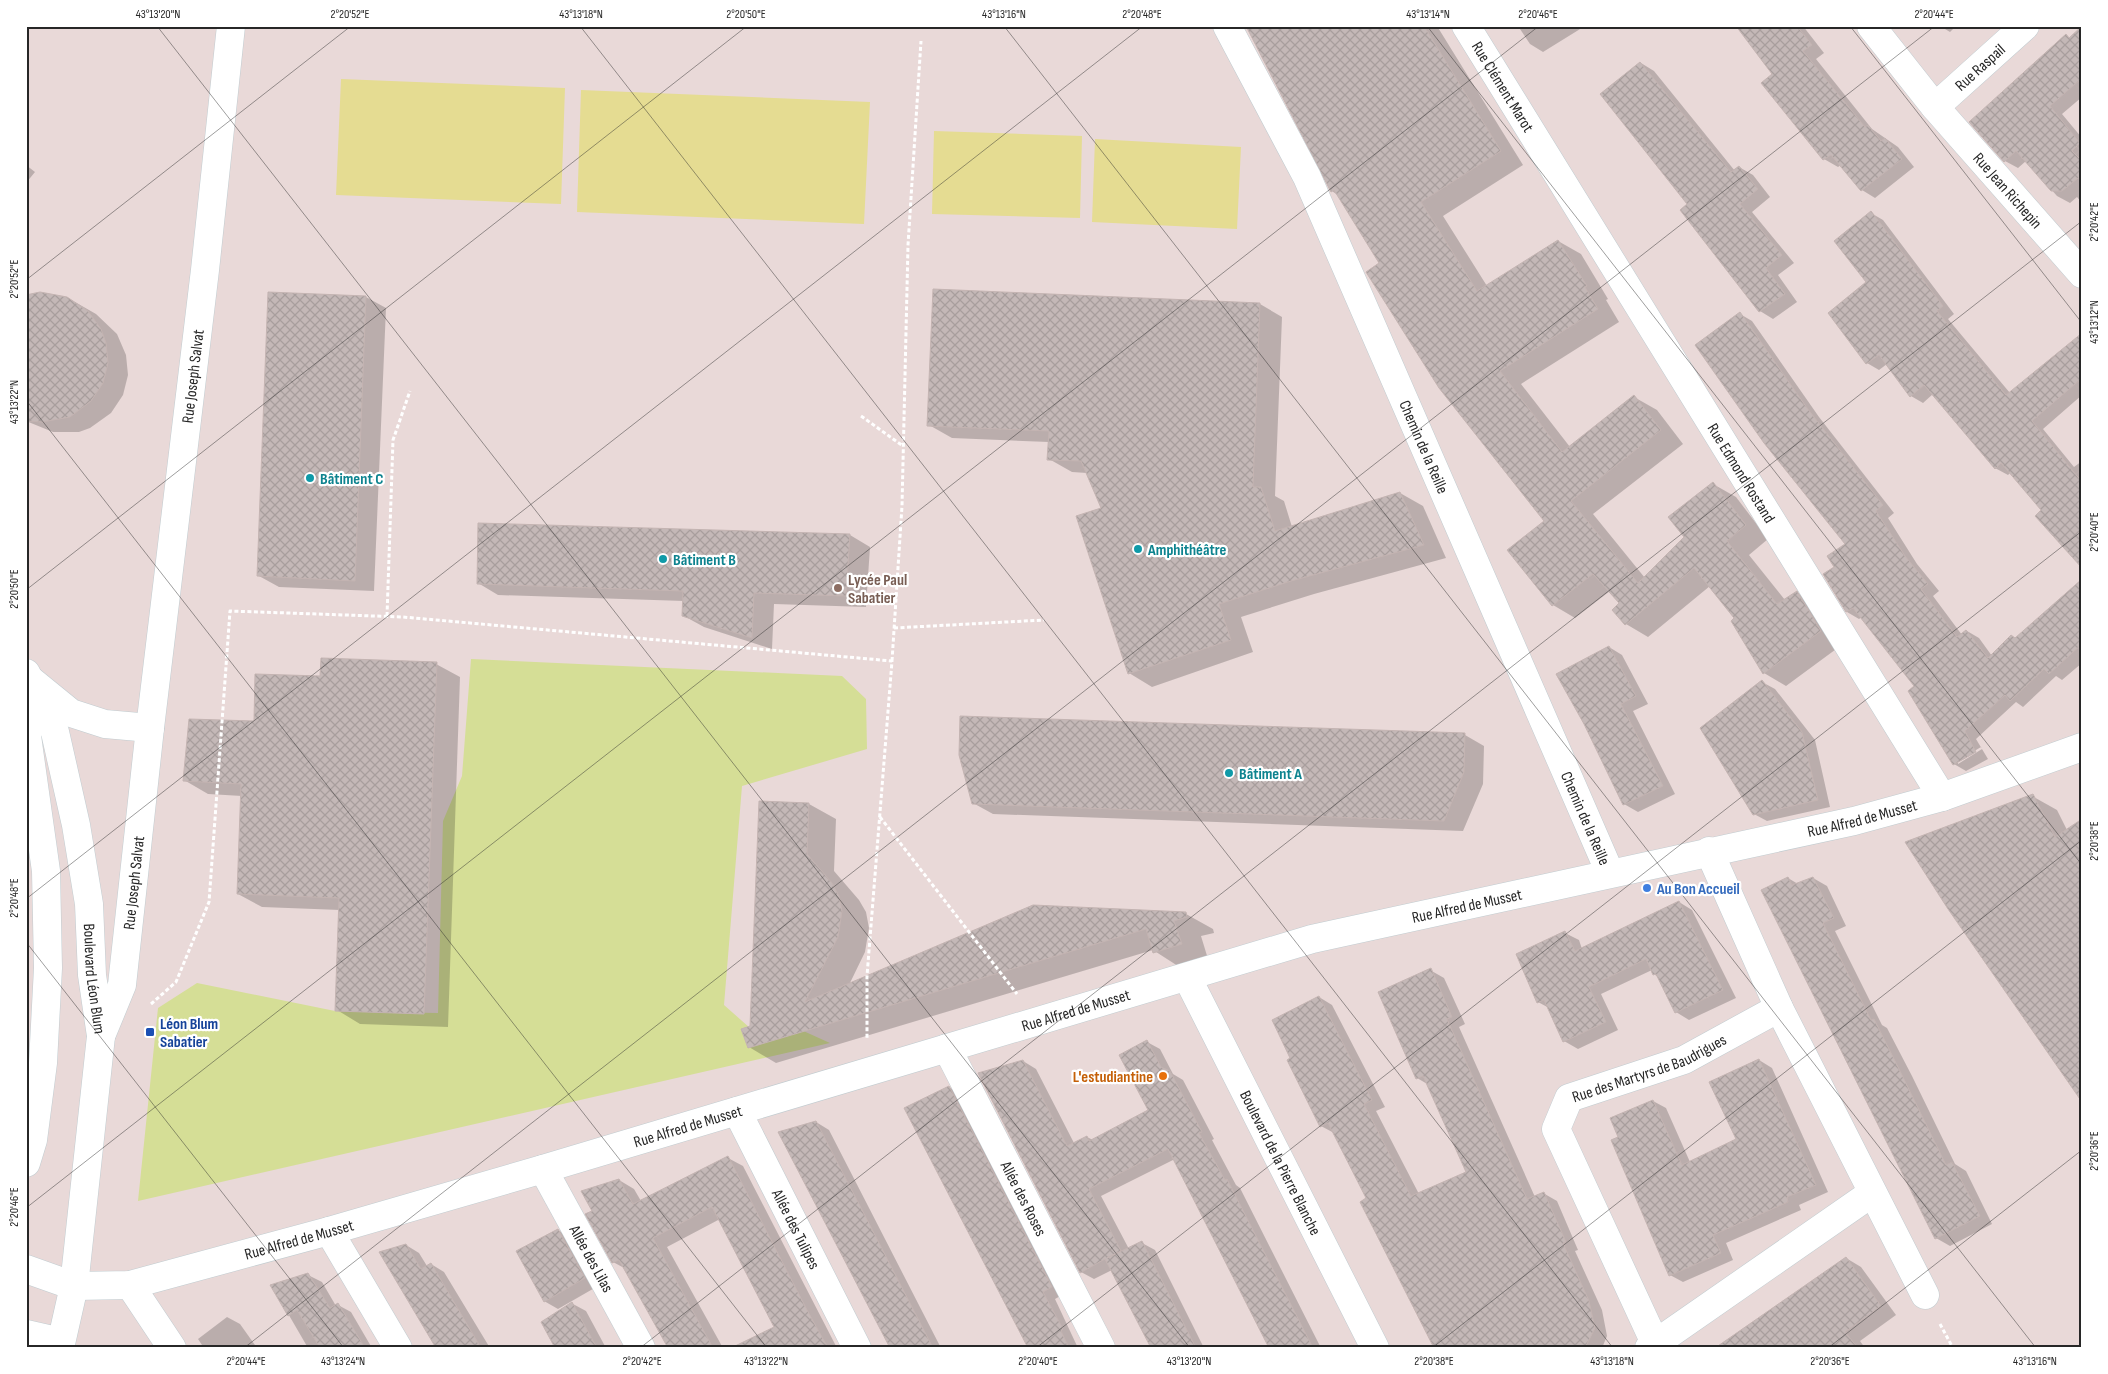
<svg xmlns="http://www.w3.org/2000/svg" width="2108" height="1374" font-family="'Sofia Sans Condensed',sans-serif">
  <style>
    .park { fill: #d5de96 }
    .pitch { fill: #e5dc92 }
    .shadow { fill: #0003; fill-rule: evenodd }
    .building { fill: url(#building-cross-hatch); stroke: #c4b4b2 }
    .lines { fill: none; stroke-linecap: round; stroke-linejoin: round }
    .minor-casing { stroke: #c1ccd0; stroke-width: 29 }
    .tertiary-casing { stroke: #c1ccd0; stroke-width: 29 }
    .path { stroke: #fff; stroke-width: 3; stroke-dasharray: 4 2.5; stroke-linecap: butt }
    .minor { stroke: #fff; stroke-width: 28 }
    .tertiary { stroke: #fff; stroke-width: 28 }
    .ticks { fill: none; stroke: #272727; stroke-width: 1; stroke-opacity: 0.45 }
    .culture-dot { fill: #0f9aa8; stroke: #fff; stroke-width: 2 }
    .education-dot { fill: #8d6e63; stroke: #fff; stroke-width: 2 }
    .shop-dot { fill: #3f7fe0; stroke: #fff; stroke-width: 2 }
    .transit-dot { fill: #1a4fb4; stroke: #fff; stroke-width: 2 }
    .food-dot { fill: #e8710a; stroke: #fff; stroke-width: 2 }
    .labels { text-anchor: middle; stroke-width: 4.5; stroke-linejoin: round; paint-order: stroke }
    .street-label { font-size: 16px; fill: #272727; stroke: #fff }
    .culture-label { font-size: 16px; font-weight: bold; fill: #0d838f; stroke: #fff; text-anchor: start }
    .education-label { font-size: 16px; font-weight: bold; fill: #785e54; stroke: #fff; text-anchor: start }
    .shop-label { font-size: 16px; font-weight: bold; fill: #366cbe; stroke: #fff; text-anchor: start }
    .transit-label { font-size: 16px; font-weight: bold; fill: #164399; stroke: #fff; text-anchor: start }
    .food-label { font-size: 16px; font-weight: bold; fill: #c56008; stroke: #fff; text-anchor: end }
    .neatline { fill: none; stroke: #272727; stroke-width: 2 }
    .ticks-label { font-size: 12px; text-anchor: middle; fill: #272727 }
  </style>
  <defs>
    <pattern id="building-cross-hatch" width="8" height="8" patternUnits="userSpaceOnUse" patternTransform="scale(1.25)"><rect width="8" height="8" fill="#c4b8b7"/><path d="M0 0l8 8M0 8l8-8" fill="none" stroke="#a89e9d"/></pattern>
  </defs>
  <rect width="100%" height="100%" fill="#e9d9d8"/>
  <path class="park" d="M471,659l371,17 24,23 1,50 -125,37 -18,219 26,23 49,1 31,14 -692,158 20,-193 39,-25 138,28 103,2 5,-192 19,-45z"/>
  <path class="pitch" d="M341,79l224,9 -4,116 -225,-9z
    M581,90l289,12 -6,122 -287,-12z
    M934,131l148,5 -2,82 -148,-4z
    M1095,139l146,8 -4,82 -145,-7z"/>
  <path class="shadow" d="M1247,26h190l86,139 -80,51 44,70 71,-45 23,13 27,45 -2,1 13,22 -98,62 49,63 64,-50 23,13 26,34 -90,70 52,64 40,-41 28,-53 23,13 32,42 -19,16 36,45 12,-7 22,13 24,38 -57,42 -22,-13 -28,-55 -26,-32 -62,51 -22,-13 -6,-21 -10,-12 -35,27 -22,-13 -7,-84 -207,-325 -7,-5z
    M1518,26h67l-42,26 -13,-8z
    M1737,26h66l21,27 -8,6 56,70 26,18 16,20 -39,31 -13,-8 -21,-25 -3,2 -14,-8 -61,-76 11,-8z
    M1940,26h16l-6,6z
    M2082,27v70l-20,17 20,24v65l-5,-6 -7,6 -13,-7 -31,-35 -8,7 -13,-7 61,-126 4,3z
    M1641,63l13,8 81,100 4,-4 14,8 17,22 -18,15 42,51 -16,12 19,27 -24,17 -13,-8 -79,-101 8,-5z
    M26,165l9,7 -9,11z
    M1871,213l12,7 71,94 -6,5 62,74 72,-58v60l-39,34 31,38 8,-6v105l-39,-56 -32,-38 -3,3 -13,-7 -62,-74 -10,9 -12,-7 -24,-32 -8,6 -12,-7 -38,-50 38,-31z
    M269,294l97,3 20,11 -12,283 -95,-4 -20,-11z
    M75,302l21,12 21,20 9,21 2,20 -5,20 -12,18 -21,15 -11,4h-26l-27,-11z
    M1260,304l22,13 -7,179 9,5 8,26 108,-34 23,13 23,52 -132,36 -73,23 12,35 -101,35 -23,-14 -26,-165 -16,-35 -15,-1 -23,-13v-17l-97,-4 -23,-13z
    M1740,314l12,7 67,96 75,96 -6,5 29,46 22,27 -6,5 29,39 5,-4 12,7 13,18 23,-17 67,-59v83l-20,17 -6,-4 -33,31 -7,-5 -40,37 12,20 -22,12 -12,-7 -38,-78 -54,-69 -3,2 -12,-7 -23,-38 12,-7 10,-23zM1981,747l1,2 -24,15v-3z
    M479,524l371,11 20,12 -4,60 -92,-3 -2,45 -68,-22 -20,-11v-15l-186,-6 -20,-12z
    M1609,647l13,8 26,49 -15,7 42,83 -37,18 -14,-8 -39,-81z
    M436,664l24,13 -12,350 -88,-3 -23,-14 3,-100 -78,-3 -24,-13 4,-98 -34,-2 -24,-14 71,-58z
    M1762,682l13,7 40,51 15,67 -63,14 -13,-7z
    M961,717l504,18 19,11 -1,38 -20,47 -470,-17 -20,-11z
    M2032,796l25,14 10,20 15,270z
    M809,804l27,15 -2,52 25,29 7,12 3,16 -4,24 -16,33 337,-71 27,15 1,4 -13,3 7,23 -27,9 -28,-18 -377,113 -27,-16 2,-20z
    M1788,878l10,6 15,-6 14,8 19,40 -11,5 47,94 5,3 25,48 43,88 11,7 26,53 -42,22 -14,-8z
    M1679,902l13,8 44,88 -47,22 -13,-8 -17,-34 -5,-4 -2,-4 -51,24 17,36 -40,19 -14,-8 -15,-33 -11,-6 27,-69 14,7 3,9z
    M1430,970l14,8 21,46 -6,3 76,170 8,-4 14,8 21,49 -3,1 27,59 5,26 -5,12h-166l-68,-149 -34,-66 -13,-7 -29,-68 27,-61 13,8 53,102 -9,4 43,83 49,-22 -39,-87 -12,-7z
    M1147,1042l13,7 13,25 10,6 31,59 -2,1 24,45 4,3 81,160h-51l-95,-189 -74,37 28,53 13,-6 13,7 49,98h-52l-40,-78 -18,9 -13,-7 -58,-211 13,8 38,74 13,-6 6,3 57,-30z
    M1759,1060l13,8 56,124 -29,13 2,5 -75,33 7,17 -50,22 -13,-7 -50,-137 33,-37 13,7 24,54 47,-22z
    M949,1087l13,8 102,199 -9,5 23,49h-49z
    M816,1122l13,8 112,218h-49z
    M728,1158l15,8 94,182h-51l-66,-129 -53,28 56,101h-53l-44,-79 -13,-7 -20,-51 26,-31 15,9 7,12z
    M558,1230l13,8 27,48 -40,23 -14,-8z
    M406,1245l13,8 8,13 4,-2 13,8 46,76h-52z
    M1846,1258l15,9 35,48 -36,26 5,7h-148z
    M308,1275l14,7 14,24 2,-1 13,7 21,36h-64l-36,-62z
    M573,1304l13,7 20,37h-50z
    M227,1317l13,7 17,24h-53l-6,-9z"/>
  <path class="building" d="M1246,26h178l77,125 -80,51 56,89 81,-51 29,46 -2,1 13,22 -98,62 62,81 72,-57 27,35 -90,71 67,82 46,-46 -16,-20 45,-35 33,43 -19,16 50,63 20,-13 24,40 -58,43 -32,-53 3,-3 -40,-50 -69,57 -13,-15 7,-7 -26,-29 -41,32 -45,-56 37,-29 -105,-133 -73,-116 13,-9 -45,-73 -3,2z
    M1736,26h61l15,19 -9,6 62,76 3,-2 13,16 4,-3 17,21 -41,32 -30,-36 -8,5 -62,-77 11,-9z
    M2082,26v52l-32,28 30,37 -8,8 10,10v14l-20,16h-11l-35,-40 -12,11 -35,-40 97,-88 3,4z
    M1640,62l91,110 8,-6 19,23 -18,15 42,51 -16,13 19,26 -26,18 -79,-102 7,-6 -87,-110z
    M1871,211l72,95 -6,5 69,84 76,-62v45l-50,43 50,61v86l-47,-52 6,-6 -40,-47 -6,6 -71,-84 -14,12 -31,-42 -13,9 -38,-51 38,-31 -32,-41z
    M933,289l327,14 -7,184h8l14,44 125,-39 24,53 -133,36 -72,23 12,36 -103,34 -52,-158 25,-8 -20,-47 -34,-1 2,-29 -122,-5z
    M40,292l27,5 21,14 13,18 5,14 2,20 -5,20 -12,18 -21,16 -28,5 -16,-1v-126z
    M268,292l98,4 -11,285 -98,-5z
    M1740,312l67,96 76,97 -7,6 29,45 23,28 -7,5 36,48 9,-7 22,28 23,-23 4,3 67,-59v65l-33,30 -5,-5 -34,32 -5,-6 -40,36 11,21 -23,13 -45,-74 6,-5 -61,-78 -7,4 -23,-38 11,-7 -7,-11 18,-12 -81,-101 -69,-98z
    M478,523l372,11 -4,62 -92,-3 -2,45 -70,-22 1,-25 -206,-7z
    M1609,646l27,50 -15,8 42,82 -40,19 -39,-81 -28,-50z
    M321,658l116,4 -13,352 -89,-3 4,-113 -102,-4 4,-110 -58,-3 6,-62 65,2 1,-47 65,2z
    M1762,680l40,52 16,68 -65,15 -53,-87z
    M960,716l505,17 -1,39 -20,49 -472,-17 -13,-49z
    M2033,794l22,43 27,-18v283l-134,-193 -43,-67z
    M759,801l50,2 -2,51 25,29 7,13 3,15 -4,26 -33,65 228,-97 153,7 1,5 -13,4 8,23 -29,9 -7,-24 -398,119 -7,-19 9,-3z
    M1788,877l4,8 21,-8 21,41 -11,5 48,97 3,-1 24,48 48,98 6,-3 28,54 -45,23 -174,-349z
    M1679,901l44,89 -48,23 -19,-39 -3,1 -7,-16 -57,28 17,35 -43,20 -19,-42 -7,3 -21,-49 49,-23 10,20z
    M1431,968l21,49 -5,2 80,180 17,-7 22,50 -3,1 26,58 6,27 -10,20h-151l-74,-146 6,-4 -38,-75 -8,4 -33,-67 3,-2 -18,-38 47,-24 53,104 -8,4 47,92 55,-24 -43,-96 -7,3 -38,-87z
    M1147,1040l14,27 9,4 32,61 -3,1 26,47 2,-1 86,169h-44l-101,-199 -79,40 32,62 -14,7 35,-17 54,107h-45l-46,-89 -25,14 -102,-200 45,-13 44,86 20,-10 2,5 59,-31 -29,-55z
    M1759,1059l57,126 -29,12 1,5 -75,33 8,18 -52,23 -58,-136 7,-3 -8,-19 43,-18 29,65 54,-26 -27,-57z
    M949,1086l103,201 -9,5 20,37 -2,2 8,17h-41l-124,-240z
    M816,1121l43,83 74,144h-43l-112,-216z
    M728,1156l79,154 21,38h-97l43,-21 -62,-120 -59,31 60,110h-45l-49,-88 -7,3 -27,-49 7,-3 -11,-20 38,-12 14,25z
    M558,1229l27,49 -41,24 -28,-51z
    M406,1244l15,25 10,-6 50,85h-45l-57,-96z
    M1846,1257l35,49 -36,26 13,16h-143z
    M308,1273l22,35 8,-5 27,45h-45l-23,-38 -9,6 -18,-31z
    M572,1302l25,46h-42l-14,-26z"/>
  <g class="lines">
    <defs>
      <g id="minor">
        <path id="s1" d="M1227,26l80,151 303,696"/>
        <path id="s2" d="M1466,26l476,771"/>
        <path id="s3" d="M1871,26l64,81 147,167"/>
        <path id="s4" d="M1935,107l90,-81"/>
        <path d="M28,678l43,35 34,11 45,4"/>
        <path d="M1709,851l70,157 146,287"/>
        <path id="s5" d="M1187,977l188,371"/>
        <path id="s6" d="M101,1036l21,-51 28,-257 55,-458 26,-244"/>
        <path id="s7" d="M947,1048l154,300"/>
        <path id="s8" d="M737,1111l120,237"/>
        <path id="s9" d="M543,1169l98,179"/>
        <path d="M329,1231l69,117"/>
        <path d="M26,1269l48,17"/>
        <path d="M130,1285l42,63"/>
        <path d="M26,1334l35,8"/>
        <path id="s10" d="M1655,1343l-99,-214 13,-31 115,-38 95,-52"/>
        <path d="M1649,1348l223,-155"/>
      </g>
      <g id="tertiary">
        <path id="s11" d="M26,673l29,59 21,93 13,79 3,71 9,61 -27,250 -14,62"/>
        <path d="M26,1163l7,-23 10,-77 5,-95 -2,-97 -19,-135 1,-54"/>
        <path id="s12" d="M74,1286l56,-1 199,-54 214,-62 769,-230 542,-118 88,-24 140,-50"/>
      </g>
    </defs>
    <use href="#minor" class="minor-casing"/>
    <use href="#tertiary" class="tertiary-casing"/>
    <path class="path" d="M861,416l42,30
      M387,616l6,-176 17,-49
      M894,628l150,-8
      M892,661l10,-155 6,-261 13,-204
      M880,817l137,177
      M151,1004l25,-22 33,-80 21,-291 173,6 489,44 -25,315v62
      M1940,1324l13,24"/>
    <use href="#minor" class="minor"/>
    <use href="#tertiary" class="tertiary"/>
  </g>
  <path class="ticks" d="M157,26l1033,1322M580,26l1033,1322M1004,26l1032,1322M1427,26l655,839M1850,26l232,297M26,280l325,-254M26,400l741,948M26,590l721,-564M26,899l1117,-873M26,942l318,406M26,1208l1513,-1182M244,1348l1691,-1322M640,1348l1442,-1127M1036,1348l1046,-817M1432,1348l650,-508M1828,1348l254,-198"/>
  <g class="culture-dot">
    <circle cx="310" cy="478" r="5"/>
    <circle cx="1138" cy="549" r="5"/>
    <circle cx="663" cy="559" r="5"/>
    <circle cx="1229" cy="773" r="5"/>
  </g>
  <circle class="education-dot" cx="838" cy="588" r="5"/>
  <circle class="shop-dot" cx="1647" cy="888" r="5"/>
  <rect class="transit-dot" x="145" y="1027" width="10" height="10" rx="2.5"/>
  <circle class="food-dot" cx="1163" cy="1076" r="5"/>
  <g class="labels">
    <g class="street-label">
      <text dy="6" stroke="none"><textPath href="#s4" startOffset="60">Rue Raspail</textPath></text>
      <text dy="6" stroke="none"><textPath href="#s2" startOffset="71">Rue Clément Marot</textPath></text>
      <text dy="6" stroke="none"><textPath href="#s3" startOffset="214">Rue Jean Richepin</textPath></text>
      <text dy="6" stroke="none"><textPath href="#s6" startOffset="668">Rue Joseph Salvat</textPath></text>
      <text dy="6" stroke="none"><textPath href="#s1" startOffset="465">Chemin de la Reille</textPath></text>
      <text dy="6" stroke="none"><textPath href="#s2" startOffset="525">Rue Edmond Rostand</textPath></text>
      <text dy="6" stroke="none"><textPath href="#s12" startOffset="1851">Rue Alfred de Musset</textPath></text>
      <text dy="6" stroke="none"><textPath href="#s1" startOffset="870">Chemin de la Reille</textPath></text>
      <text dy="6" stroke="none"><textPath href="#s6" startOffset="158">Rue Joseph Salvat</textPath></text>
      <text dy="6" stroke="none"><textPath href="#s12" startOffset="1446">Rue Alfred de Musset</textPath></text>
      <text dy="6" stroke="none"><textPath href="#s11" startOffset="316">Boulevard Léon Blum</textPath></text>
      <text dy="6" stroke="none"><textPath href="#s12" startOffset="1041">Rue Alfred de Musset</textPath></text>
      <text dy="6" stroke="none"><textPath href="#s10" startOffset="355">Rue des Martyrs de Baudrigues</textPath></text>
      <text dy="6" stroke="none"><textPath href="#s12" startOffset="636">Rue Alfred de Musset</textPath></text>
      <text dy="6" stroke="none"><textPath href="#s5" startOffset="208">Boulevard de la Pierre Blanche</textPath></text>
      <text dy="6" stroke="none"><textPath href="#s7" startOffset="169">Allée des Roses</textPath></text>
      <text dy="6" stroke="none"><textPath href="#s8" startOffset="132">Allée des Tulipes</textPath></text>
      <text dy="6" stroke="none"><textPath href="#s12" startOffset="231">Rue Alfred de Musset</textPath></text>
      <text dy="6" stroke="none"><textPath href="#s9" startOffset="102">Allée des Lilas</textPath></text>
    </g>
    <g class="culture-label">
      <text x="320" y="484">Bâtiment C</text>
      <text x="1148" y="555">Amphithéâtre</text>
      <text x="673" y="565">Bâtiment B</text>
      <text x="1239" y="779">Bâtiment A</text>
    </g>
    <g class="education-label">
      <text x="848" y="585">Lycée Paul<tspan x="848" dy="18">Sabatier</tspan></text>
    </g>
    <g class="shop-label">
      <text x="1657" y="894">Au Bon Accueil</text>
    </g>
    <g class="transit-label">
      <text x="160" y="1029">Léon Blum<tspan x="160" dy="18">Sabatier</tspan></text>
    </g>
    <g class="food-label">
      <text x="1153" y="1082">L'estudiantine</text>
    </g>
  </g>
  <rect width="2108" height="1374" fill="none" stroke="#ffffff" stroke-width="55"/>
  <rect x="28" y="28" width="2052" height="1318" class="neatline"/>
  <g class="ticks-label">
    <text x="158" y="18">43°13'20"N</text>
    <text x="350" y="18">2°20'52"E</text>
    <text x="581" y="18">43°13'18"N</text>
    <text x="746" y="18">2°20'50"E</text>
    <text x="1004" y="18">43°13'16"N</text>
    <text x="1142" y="18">2°20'48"E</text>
    <text x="1428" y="18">43°13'14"N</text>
    <text x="1538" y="18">2°20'46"E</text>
    <text x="1934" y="18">2°20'44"E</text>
    <text transform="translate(2094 222) rotate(-90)" y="4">2°20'42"E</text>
    <text transform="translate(14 279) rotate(-90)" y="4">2°20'52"E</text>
    <text transform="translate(2094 322) rotate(-90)" y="4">43°13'12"N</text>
    <text transform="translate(14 402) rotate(-90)" y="4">43°13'22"N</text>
    <text transform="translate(2094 532) rotate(-90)" y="4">2°20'40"E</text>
    <text transform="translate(14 589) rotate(-90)" y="4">2°20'50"E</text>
    <text transform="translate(2094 841) rotate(-90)" y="4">2°20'38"E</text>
    <text transform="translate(14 898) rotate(-90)" y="4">2°20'48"E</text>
    <text transform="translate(2094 1151) rotate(-90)" y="4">2°20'36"E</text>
    <text transform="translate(14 1207) rotate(-90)" y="4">2°20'46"E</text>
    <text x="246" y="1365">2°20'44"E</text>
    <text x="343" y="1365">43°13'24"N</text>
    <text x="642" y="1365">2°20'42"E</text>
    <text x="766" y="1365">43°13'22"N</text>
    <text x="1038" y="1365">2°20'40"E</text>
    <text x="1189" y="1365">43°13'20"N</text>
    <text x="1434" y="1365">2°20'38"E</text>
    <text x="1612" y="1365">43°13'18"N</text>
    <text x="1830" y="1365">2°20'36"E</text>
    <text x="2035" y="1365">43°13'16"N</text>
  </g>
</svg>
